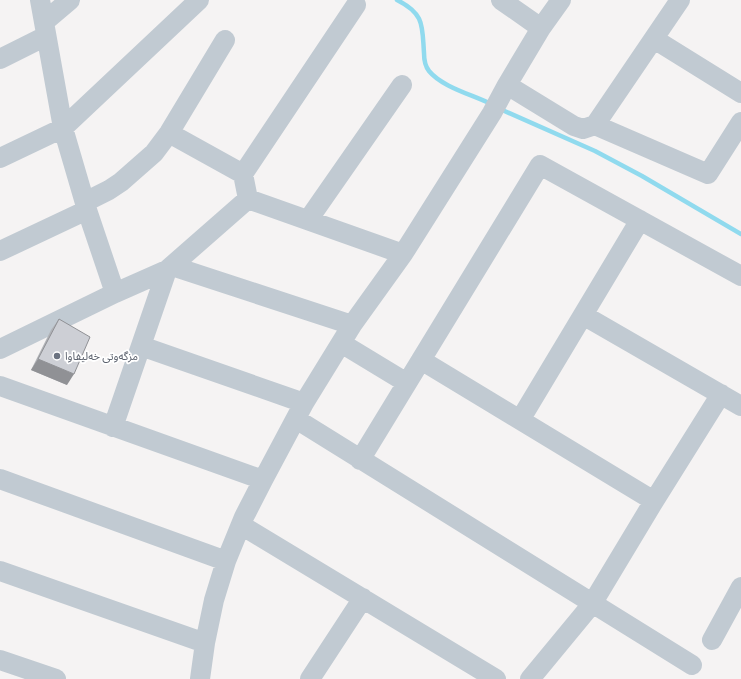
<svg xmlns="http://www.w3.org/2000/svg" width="741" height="679" font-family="'Source Sans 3','Noto Sans Arabic',sans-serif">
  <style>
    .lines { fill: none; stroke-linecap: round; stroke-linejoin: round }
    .stream { stroke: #90daee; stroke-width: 4.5 }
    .minor { stroke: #c1cad2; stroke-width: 20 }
    .wall { fill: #b0b2b7 }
    .shaded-wall { fill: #909195 }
    .building { fill: #cdcfd5; stroke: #909195 }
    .worship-dot { fill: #6b7280; stroke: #fff; stroke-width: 1.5 }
    .labels { text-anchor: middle; stroke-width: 3.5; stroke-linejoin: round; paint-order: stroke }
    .worship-label { font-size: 11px; fill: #5b616d; stroke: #fff; text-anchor: start }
  </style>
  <rect width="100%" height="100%" fill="#f5f3f3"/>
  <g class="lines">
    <path class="stream" d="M397,0c28,14 25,26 27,53 0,7 1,13 5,18 13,16 44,24 62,33
      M500,109l95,42 47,25 99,58"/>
    <path class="minor" d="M40,0l23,128 24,82 28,83
      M501,0l40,28
      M44,22l26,-22
      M654,39l87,54
      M0,59l46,-23
      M507,85l67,41 9,3 12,-4 85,-125
      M595,125l113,49 33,-52
      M169,133l74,41
      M0,158l63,-30 136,-128
      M248,199l-5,-25 113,-169
      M85,202l24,-12 12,-8 33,-29 15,-20 56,-93
      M308,220l94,-135
      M0,251l87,-41
      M172,266l180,59
      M583,315l158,91
      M341,343l66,40
      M141,346l163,57
      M0,349l115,-56 52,-23 81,-71 155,55
      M421,360l233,141
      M0,386l263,94
      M296,419l396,246
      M520,420l120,-200
      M113,427l54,-157
      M360,460l180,-295 201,111
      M0,479l226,82
      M241,525l255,154
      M0,571l205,72
      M712,640l29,-53
      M0,660l56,19
      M200,679l5,-36 9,-43 12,-39 18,-44 19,-37 41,-77 48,-78 51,-71 89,-141 15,-28 34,-57 20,-28
      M310,679l53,-81
      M530,679l62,-75 62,-103 67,-107"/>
  </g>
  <path class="wall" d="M59,319l8,66 -36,-15 20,-40z"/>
  <path class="shaded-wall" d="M38,359l36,15 -7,11 -36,-15z"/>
  <path class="building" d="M59,319l31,18 -16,37 -36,-15z"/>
  <circle class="worship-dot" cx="57" cy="356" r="4"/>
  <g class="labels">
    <g class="worship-label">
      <text x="65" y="360">مزگەوتی خەلیفاوا</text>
    </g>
  </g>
</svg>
